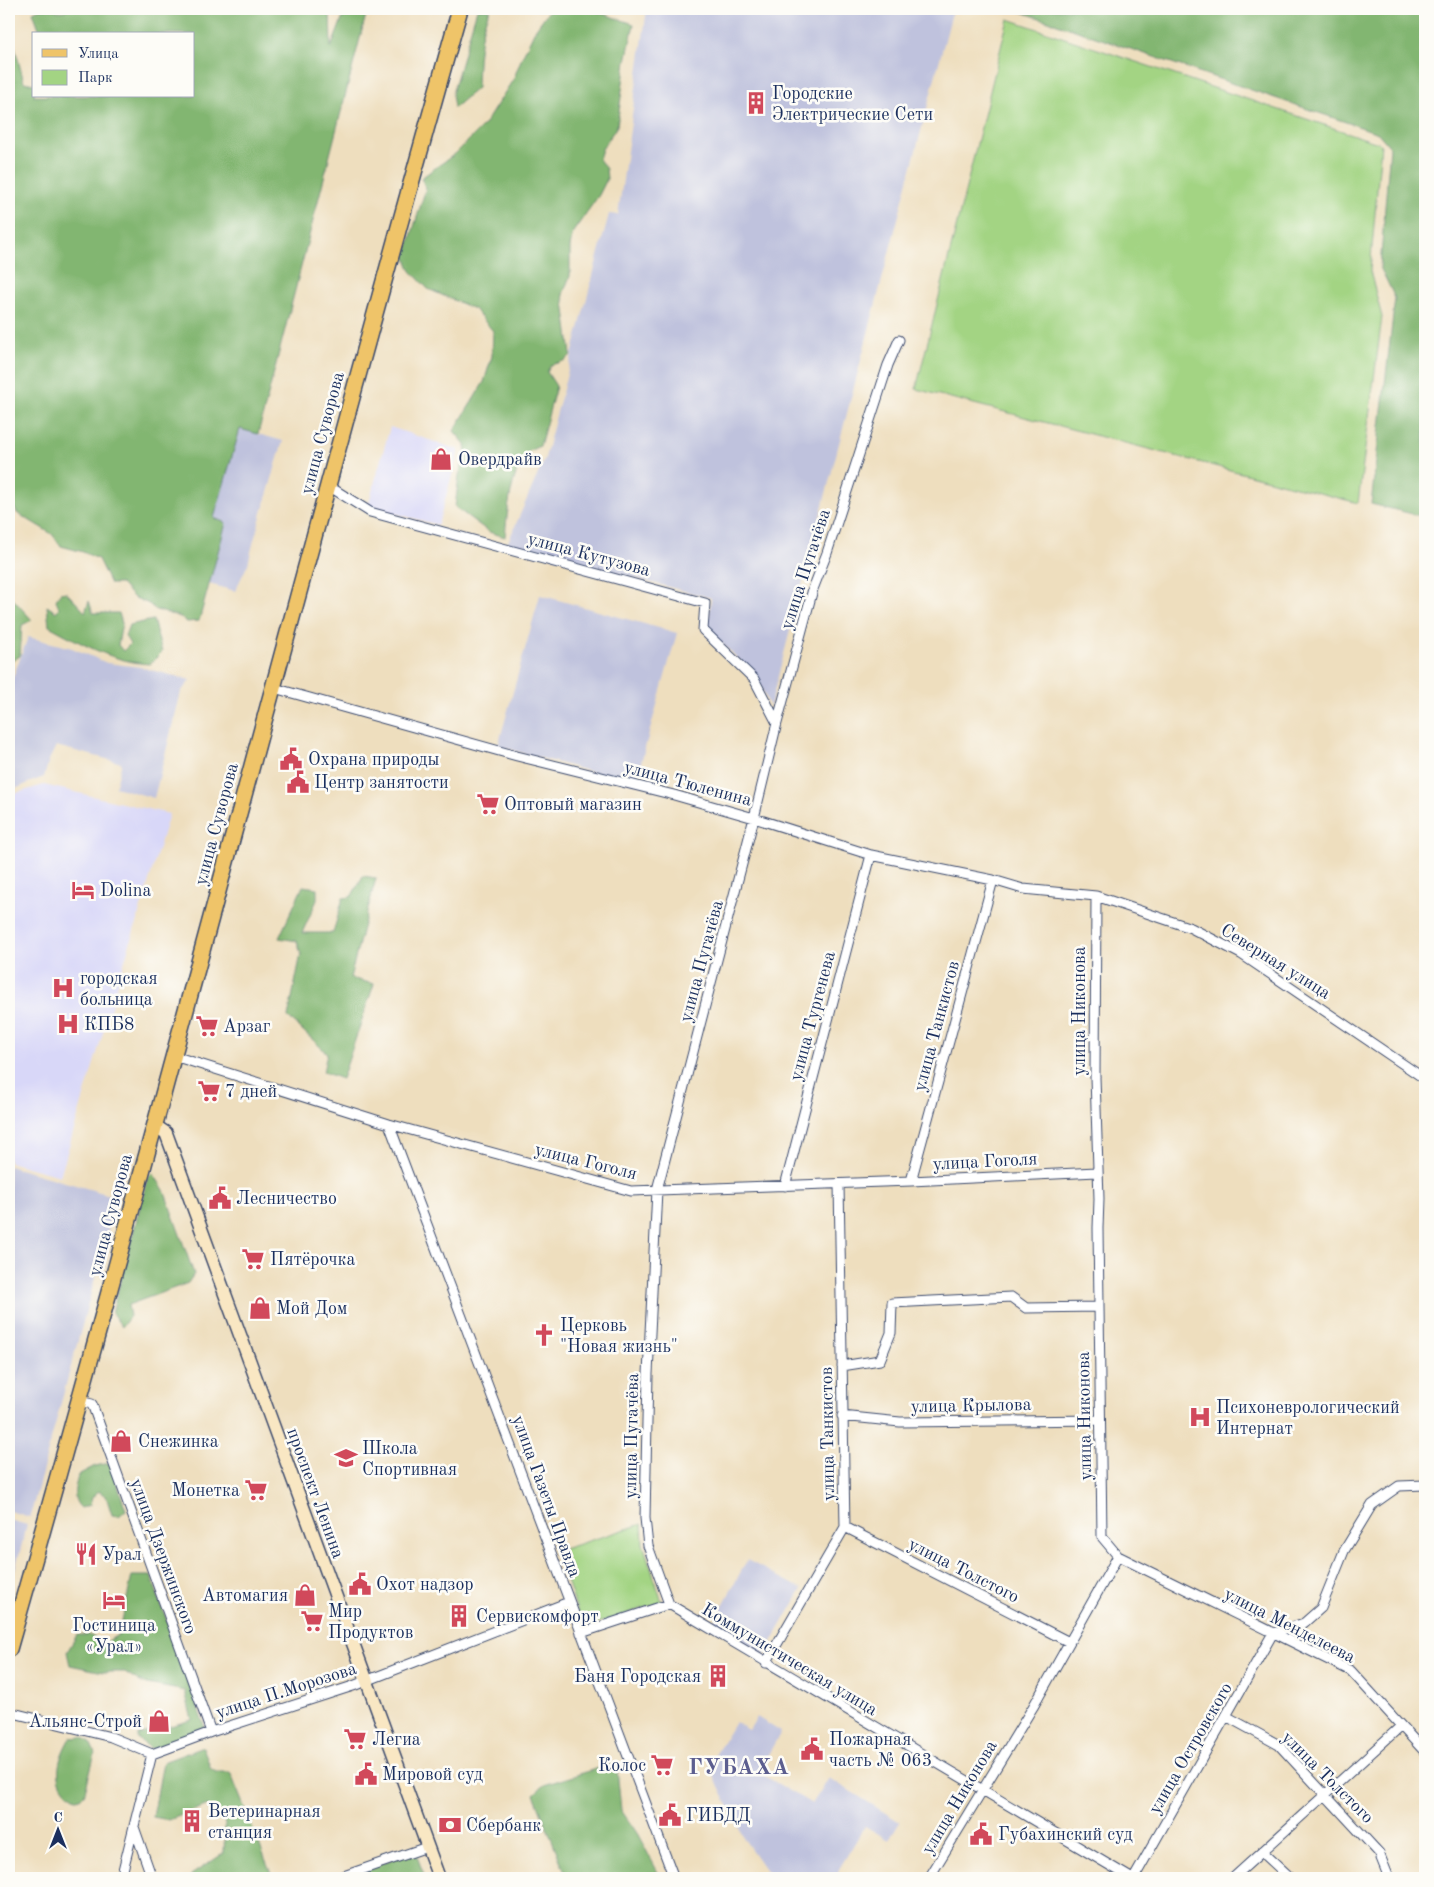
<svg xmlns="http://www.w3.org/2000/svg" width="1434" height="1887" font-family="'Old Standard TT',serif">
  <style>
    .built { fill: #d8d7f8 }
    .industrial { fill: #bfc2dd }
    .green { fill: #a3d483; stroke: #5f8270 }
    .forest { fill: #82b671; stroke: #4e7268 }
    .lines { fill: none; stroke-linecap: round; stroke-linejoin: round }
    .street-casing { stroke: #3b496c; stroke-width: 11 }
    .secondary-casing { stroke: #3b496c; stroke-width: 15 }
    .primary-casing { stroke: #3b496c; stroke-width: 18 }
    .street { stroke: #fff; stroke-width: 9 }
    .secondary { stroke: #f9e7c3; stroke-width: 12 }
    .primary { stroke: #efc469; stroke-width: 15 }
    .labels { text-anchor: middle; stroke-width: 5; stroke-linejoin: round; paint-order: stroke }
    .poi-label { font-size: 18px; fill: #1b2f5e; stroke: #fdfcf7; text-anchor: start }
    .street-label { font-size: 18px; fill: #1b2f5e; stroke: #fdfcf7 }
    .district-label { font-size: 22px; font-weight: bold; letter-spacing: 1px; fill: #5c5e8f; stroke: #fdfcf7 }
  </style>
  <rect width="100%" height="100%" fill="#fdfcf7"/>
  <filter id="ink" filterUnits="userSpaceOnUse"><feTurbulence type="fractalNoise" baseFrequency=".02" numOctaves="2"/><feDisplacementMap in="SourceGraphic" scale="10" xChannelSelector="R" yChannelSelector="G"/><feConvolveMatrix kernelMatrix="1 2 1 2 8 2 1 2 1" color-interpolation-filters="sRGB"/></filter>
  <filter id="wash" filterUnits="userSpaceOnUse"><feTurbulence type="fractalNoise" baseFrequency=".0096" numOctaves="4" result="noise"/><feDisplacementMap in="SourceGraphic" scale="20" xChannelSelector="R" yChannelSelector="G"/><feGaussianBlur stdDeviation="1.12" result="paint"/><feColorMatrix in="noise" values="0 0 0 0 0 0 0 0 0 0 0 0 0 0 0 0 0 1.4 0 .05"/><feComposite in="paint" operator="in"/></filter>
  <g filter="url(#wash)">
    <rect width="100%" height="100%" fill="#eedebe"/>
    <path class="built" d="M390,427l69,23 -21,75 -70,-19z
      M44,785l125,29 -109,362 -51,-14v-367z"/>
    <path class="industrial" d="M647,9h306l-183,698 -14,-31 -48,-46 3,-32 -200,-52 -3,-4 37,-84 64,-244 9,1z
      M240,429l43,12 -29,99 -6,24 -13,27 -26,-7 17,-61 -12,-5z
      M540,595l137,38 -42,151 -137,-38z
      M28,637l44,11 35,15 33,4 50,13 -9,12 -27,106 -39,-11 7,-24 -66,-17 -7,14 -5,17 -16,6 -8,4 -11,3v-102z
      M9,1166l108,31 -87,320 -21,-6z
      M9,1520l18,5 -18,67z
      M747,1560l55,29 -37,65 -52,-30z
      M757,1717l24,15 -23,40 54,32 17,-26 71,44 -11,18 -24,-14 -26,43 1,9h-20l-1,-2 -8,2h-40l-27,-39 -35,-74 26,-43 14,8z"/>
    <path class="green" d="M1008,19l373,125 -11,127 12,46 -24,186 -442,-114z
      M642,1524l1,20 19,58 -79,26 -26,-77z"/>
    <path class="forest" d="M39,9h15l3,2h7l3,-2h263l1,39 15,-39h19l2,2 -109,423 -18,-5 -26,89 12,5 -27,98 -12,1 -7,-5 -24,-7 -7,-6 -16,-7 -12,-13h-11l-12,-25 -15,-7 -22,-6 -9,-12 -35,-21 -8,-16v-452l5,-1 10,38 10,2v12h160v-62h-153l-8,-22z
      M477,9h13c-12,25 -12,52 -13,79l-23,20 -2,-14z
      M550,9h38l46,15 -8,37 -9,65 -15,23 -3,10 7,10 1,10 -8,16 -26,37 -3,15v29l-7,18 8,61 -5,5 -15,5 -4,7 9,14 -16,60c-5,2 -10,4 -14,8 -15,19 -19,60 -21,83l-16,-5 -34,-25 4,-32 7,-21 -1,-10 -11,-13 30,-49 8,-26 1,-25 -19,-22 -46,-20 -17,-18 -6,-15 21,-68 -5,-10 34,-24 29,-29 30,-47 8,-21 13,-27z
      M1013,9h412v508l-54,-13 24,-206 -15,-31 10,-120 -12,-14z
      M66,592l19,20 4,-11 4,12h26l3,10 -4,22 5,6 7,-7 -5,-8 4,-11 24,-5 9,32 -12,12c-38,-2 -69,-21 -101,-38l-2,-20 9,6 3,-4 -3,-8 4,-7z
      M13,599l19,21 -10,5 -2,31 -11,7v-50z
      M363,876l13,2 -26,100 24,6 -32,95 -19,-7 4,-19 -39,-36 13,-63 -4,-13 -18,-3 24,-52 14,2v12l-15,33h31l10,-35 8,-1z
      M153,1173l11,17 30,84 -6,9 -60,22 2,11 -8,11 -10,-14 36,-136z
      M110,1463l16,47 -7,6 -7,-1 -6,-19 -8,-5 -6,7 -2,7 -9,3c-10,-9 -6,-21 -3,-33l17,-9z
      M132,1576h19l54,152 -53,21 -14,-10v-4l54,-15 -7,-29 -43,-8 -17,-11h-22l-33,-7 -3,-13 10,-17h12l16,8 14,-9z
      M83,1737l7,5 5,11 -11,42 -6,4c-28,-13 -21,-39 -8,-61z
      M203,1747l8,22 5,3h14l43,106h-82v-3l33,-22 1,-30 -17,-18 -39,15 -16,-3 10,-55z
      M612,1764l5,5 4,41 16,23 24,45h-94l-33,-84 10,-9z
      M415,1851l10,27h-86z"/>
  </g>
  <g filter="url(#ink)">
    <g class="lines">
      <defs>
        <path id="street" d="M327,485l43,27 335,91 -2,27 51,49 23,44
          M274,688l243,68 157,39 80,23 117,37 122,25 30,9 73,7 95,32 50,26 184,125
          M174,1056l215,68 242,67 280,-10 186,-9
          M389,1124l285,754
          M911,1181l82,-301
          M785,1186l86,-331
          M842,1366l38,-6 11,-27 1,-30 119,-6 15,11 73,-1
          M79,1401l13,3 119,328
          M842,1416l58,6 200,-2
          M845,1527l224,115
          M1118,1556l233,115 74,81
          M669,1604l-21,-58 -3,-28 3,-144 9,-184 97,-372 23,-95 36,-134 14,-36 61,-188 11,-25
          M581,1633l88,-29 462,274
          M766,1663l79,-136 -6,-343
          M9,1712l102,25 41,17 59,-22 142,-46 216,-84
          M1226,1716l53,29 100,108 10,25
          M134,1827l18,51
          M1262,1852l28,26
          M121,1878l31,-124
          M338,1878l89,-31
          M929,1878l104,-171 85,-151 -16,-19 -4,-309 1,-29 -4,-122 1,-181
          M1134,1878l139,-245 31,-10 17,-15 23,-57 28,-46 27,-19 26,-1
          M1233,1878l168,-152"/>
        <path id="secondary" d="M154,1125l12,8 273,745"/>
        <path id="primary" d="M9,1649c156,-545 296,-1095 451,-1640"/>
      </defs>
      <use href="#street" class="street-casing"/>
      <use href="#secondary" class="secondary-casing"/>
      <use href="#primary" class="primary-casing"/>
      <use href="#street" class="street"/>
      <use href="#secondary" class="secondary"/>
      <use href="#primary" class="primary"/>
    </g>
  </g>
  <defs>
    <symbol id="building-bare" viewBox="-9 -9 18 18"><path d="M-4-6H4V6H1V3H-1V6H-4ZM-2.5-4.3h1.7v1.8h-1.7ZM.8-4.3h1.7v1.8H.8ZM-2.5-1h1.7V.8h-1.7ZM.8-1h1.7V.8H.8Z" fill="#d1495b" stroke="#fdfcf7" stroke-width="2.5" paint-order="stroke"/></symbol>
    <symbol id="shop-bare" viewBox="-9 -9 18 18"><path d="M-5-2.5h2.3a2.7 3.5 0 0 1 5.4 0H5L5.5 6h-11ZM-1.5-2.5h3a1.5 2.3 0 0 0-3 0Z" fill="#d1495b" stroke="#fdfcf7" stroke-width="2.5" paint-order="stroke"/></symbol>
    <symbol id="civic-bare" viewBox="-9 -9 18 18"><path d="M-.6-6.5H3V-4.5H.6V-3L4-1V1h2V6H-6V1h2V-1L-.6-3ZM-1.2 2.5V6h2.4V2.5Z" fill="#d1495b" stroke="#fdfcf7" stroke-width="2.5" paint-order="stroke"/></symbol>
    <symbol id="supermarket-bare" viewBox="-9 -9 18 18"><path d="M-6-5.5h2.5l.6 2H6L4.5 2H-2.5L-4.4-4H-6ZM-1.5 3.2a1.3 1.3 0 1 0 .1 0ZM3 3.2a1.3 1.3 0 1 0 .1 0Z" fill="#d1495b" stroke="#fdfcf7" stroke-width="2.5" paint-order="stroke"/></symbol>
    <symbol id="hotel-bare" viewBox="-9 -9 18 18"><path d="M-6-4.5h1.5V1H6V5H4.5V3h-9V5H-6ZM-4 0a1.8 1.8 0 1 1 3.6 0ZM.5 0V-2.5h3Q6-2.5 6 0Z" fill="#d1495b" stroke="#fdfcf7" stroke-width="2.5" paint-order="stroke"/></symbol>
    <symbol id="hospital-bare" viewBox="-9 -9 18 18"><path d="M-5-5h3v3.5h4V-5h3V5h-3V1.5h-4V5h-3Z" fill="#d1495b" stroke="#fdfcf7" stroke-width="2.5" paint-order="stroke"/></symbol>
    <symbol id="church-bare" viewBox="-9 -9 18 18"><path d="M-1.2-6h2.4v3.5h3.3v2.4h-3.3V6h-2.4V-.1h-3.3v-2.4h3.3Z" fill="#d1495b" stroke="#fdfcf7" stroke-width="2.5" paint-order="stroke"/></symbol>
    <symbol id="school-bare" viewBox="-9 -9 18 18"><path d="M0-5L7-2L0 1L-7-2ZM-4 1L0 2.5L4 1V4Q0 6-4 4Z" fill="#d1495b" stroke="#fdfcf7" stroke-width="2.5" paint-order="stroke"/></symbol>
    <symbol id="restaurant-bare" viewBox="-9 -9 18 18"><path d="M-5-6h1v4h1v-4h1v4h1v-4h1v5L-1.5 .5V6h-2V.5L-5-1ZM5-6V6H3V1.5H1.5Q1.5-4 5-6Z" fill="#d1495b" stroke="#fdfcf7" stroke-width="2.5" paint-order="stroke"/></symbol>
    <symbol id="bank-bare" viewBox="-9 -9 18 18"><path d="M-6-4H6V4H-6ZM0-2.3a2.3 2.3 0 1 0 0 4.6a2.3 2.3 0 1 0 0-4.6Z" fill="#d1495b" stroke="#fdfcf7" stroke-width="2.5" paint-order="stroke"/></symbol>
  </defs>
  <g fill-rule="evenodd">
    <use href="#building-bare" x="740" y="87" width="32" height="32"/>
    <use href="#shop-bare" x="425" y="443" width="32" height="32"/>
    <use href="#civic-bare" x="275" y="743" width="32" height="32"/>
    <use href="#civic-bare" x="282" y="766" width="32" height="32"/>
    <use href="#supermarket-bare" x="472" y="788" width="32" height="32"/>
    <use href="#hotel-bare" x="67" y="874" width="32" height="32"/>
    <use href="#hospital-bare" x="47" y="972" width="32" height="32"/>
    <use href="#hospital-bare" x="52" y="1008" width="32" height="32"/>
    <use href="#supermarket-bare" x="191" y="1010" width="32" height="32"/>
    <use href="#supermarket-bare" x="193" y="1075" width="32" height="32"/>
    <use href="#civic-bare" x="204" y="1182" width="32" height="32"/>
    <use href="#supermarket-bare" x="237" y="1243" width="32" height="32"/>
    <use href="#shop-bare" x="244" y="1292" width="32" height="32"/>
    <use href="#church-bare" x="528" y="1319" width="32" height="32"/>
    <use href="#hospital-bare" x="1184" y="1401" width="32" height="32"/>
    <use href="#shop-bare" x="105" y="1425" width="32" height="32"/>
    <use href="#school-bare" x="330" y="1442" width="32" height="32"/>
    <use href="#supermarket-bare" x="240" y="1474" width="32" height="32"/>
    <use href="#restaurant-bare" x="70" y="1538" width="32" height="32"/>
    <use href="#civic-bare" x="344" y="1568" width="32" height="32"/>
    <use href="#shop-bare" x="289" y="1579" width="32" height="32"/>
    <use href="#hotel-bare" x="98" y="1584" width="32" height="32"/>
    <use href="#building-bare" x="443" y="1600" width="32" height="32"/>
    <use href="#supermarket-bare" x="296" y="1605" width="32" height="32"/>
    <use href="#building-bare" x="702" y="1660" width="32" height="32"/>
    <use href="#shop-bare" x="143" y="1705" width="32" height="32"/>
    <use href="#supermarket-bare" x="339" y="1723" width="32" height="32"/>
    <use href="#civic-bare" x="796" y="1733" width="32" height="32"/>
    <use href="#supermarket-bare" x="646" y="1749" width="32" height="32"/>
    <use href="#civic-bare" x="350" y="1758" width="32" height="32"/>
    <use href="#civic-bare" x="654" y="1799" width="32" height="32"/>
    <use href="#building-bare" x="176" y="1805" width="32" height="32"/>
    <use href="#bank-bare" x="434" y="1809" width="32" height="32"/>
    <use href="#civic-bare" x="965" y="1818" width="32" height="32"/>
  </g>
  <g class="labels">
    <g class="poi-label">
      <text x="772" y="99">Городские<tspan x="772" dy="21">Электрические Сети</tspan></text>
      <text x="458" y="465">Овердрайв</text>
      <text x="308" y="765">Охрана природы</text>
      <text x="314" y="788">Центр занятости</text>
      <text x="504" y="810">Оптовый магазин</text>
      <text x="100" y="896">Dolina</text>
      <text x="80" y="984">городская<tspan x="80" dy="21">больница</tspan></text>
      <text x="84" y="1030">КПБ8</text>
      <text x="223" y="1032">Арзаг</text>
      <text x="225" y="1097">7 дней</text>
      <text x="236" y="1204">Лесничество</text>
      <text x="270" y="1265">Пятёрочка</text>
      <text x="276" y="1314">Мой Дом</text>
      <text x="560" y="1331">Церковь<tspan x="560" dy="21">"Новая жизнь"</tspan></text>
      <text x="1216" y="1413">Психоневрологический<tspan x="1216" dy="21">Интернат</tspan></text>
      <text x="138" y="1447">Снежинка</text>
      <text x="362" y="1454">Школа<tspan x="362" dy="21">Спортивная</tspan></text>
      <text x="240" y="1496" text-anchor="end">Монетка</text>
      <text x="102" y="1560">Урал</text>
      <text x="376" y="1590">Охот надзор</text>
      <text x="288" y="1601" text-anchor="end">Автомагия</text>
      <text x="328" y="1617">Мир<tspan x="328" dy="21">Продуктов</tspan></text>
      <text x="476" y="1622">Сервискомфорт</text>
      <text x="114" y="1631" text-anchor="middle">Гостиница<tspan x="114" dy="21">«Урал»</tspan></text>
      <text x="701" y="1682" text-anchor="end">Баня Городская</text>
      <text x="142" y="1727" text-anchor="end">Альянс-Строй</text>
      <text x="372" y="1745">Легиа</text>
      <text x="829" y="1745">Пожарная<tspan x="829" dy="21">часть № 063</tspan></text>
      <text x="646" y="1771" text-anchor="end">Колос</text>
      <text x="382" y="1780">Мировой суд</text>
      <text x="208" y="1817">Ветеринарная<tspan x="208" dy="21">станция</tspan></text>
      <text x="686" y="1821">ГИБДД</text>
      <text x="466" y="1831">Сбербанк</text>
      <text x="998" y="1840">Губахинский суд</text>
    </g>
    <g class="street-label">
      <text transform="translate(322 433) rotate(-75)" y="6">улица Суворова</text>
      <text transform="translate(589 554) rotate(15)" y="6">улица Кутузова</text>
      <text transform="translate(805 569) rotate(-72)" y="6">улица Пугачёва</text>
      <text transform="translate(688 783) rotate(15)" y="6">улица Тюленина</text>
      <text transform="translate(216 824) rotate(-75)" y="6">улица Суворова</text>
      <text transform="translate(701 961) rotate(-75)" y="6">улица Пугачёва</text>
      <text transform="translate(1276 961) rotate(32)" y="6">Северная улица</text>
      <text transform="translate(1079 1011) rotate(-90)" y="6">улица Никонова</text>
      <text transform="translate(812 1016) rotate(-75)" y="6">улица Тургенева</text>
      <text transform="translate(936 1026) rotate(-75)" y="6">улица Танкистов</text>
      <text transform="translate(586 1161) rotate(14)" y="6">улица Гоголя</text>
      <text transform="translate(985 1161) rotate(-3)" y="6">улица Гоголя</text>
      <text transform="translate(110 1215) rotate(-75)" y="6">улица Суворова</text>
      <text transform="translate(971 1405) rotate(-1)" y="6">улица Крылова</text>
      <text transform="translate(1084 1416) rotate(-91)" y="6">улица Никонова</text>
      <text transform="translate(827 1434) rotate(-91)" y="6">улица Танкистов</text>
      <text transform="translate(631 1436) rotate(-89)" y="6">улица Пугачёва</text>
      <text transform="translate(316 1493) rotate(70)" y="6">проспект Ленина</text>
      <text transform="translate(547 1496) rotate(70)" y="6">улица Газеты Правда</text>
      <text transform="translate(164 1556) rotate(70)" y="6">улица Дзержинского</text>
      <text transform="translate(964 1570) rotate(27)" y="6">улица Толстого</text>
      <text transform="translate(1290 1625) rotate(27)" y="6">улица Менделеева</text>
      <text transform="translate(790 1659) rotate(31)" y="6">Коммунистическая улица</text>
      <text transform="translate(286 1690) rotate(-18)" y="6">улица П.Морозова</text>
      <text transform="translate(1190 1748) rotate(-60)" y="6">улица Островского</text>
      <text transform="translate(1328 1777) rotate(45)" y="6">улица Толстого</text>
      <text transform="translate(959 1797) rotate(-59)" y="6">улица Никонова</text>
    </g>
    <g class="district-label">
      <text x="739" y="1774">ГУБАХА</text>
    </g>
  </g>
  <rect width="1434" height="1887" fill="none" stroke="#fdfcf7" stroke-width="30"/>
  <rect x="32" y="32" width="162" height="65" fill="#fdfcf7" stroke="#a3aaba"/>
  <rect x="42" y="49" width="25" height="8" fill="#efc469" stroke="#a3aaba"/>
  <text x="78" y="58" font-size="15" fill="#1b2f5e">Улица</text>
  <rect x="42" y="70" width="25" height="15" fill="#a3d483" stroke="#a3aaba"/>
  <text x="78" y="82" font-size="15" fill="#1b2f5e">Парк</text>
  <g transform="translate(58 1830)" stroke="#fdfcf7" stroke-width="4" paint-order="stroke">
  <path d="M0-4L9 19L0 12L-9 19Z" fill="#1b2f5e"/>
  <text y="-8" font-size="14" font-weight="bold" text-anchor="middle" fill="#1b2f5e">С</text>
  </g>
</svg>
